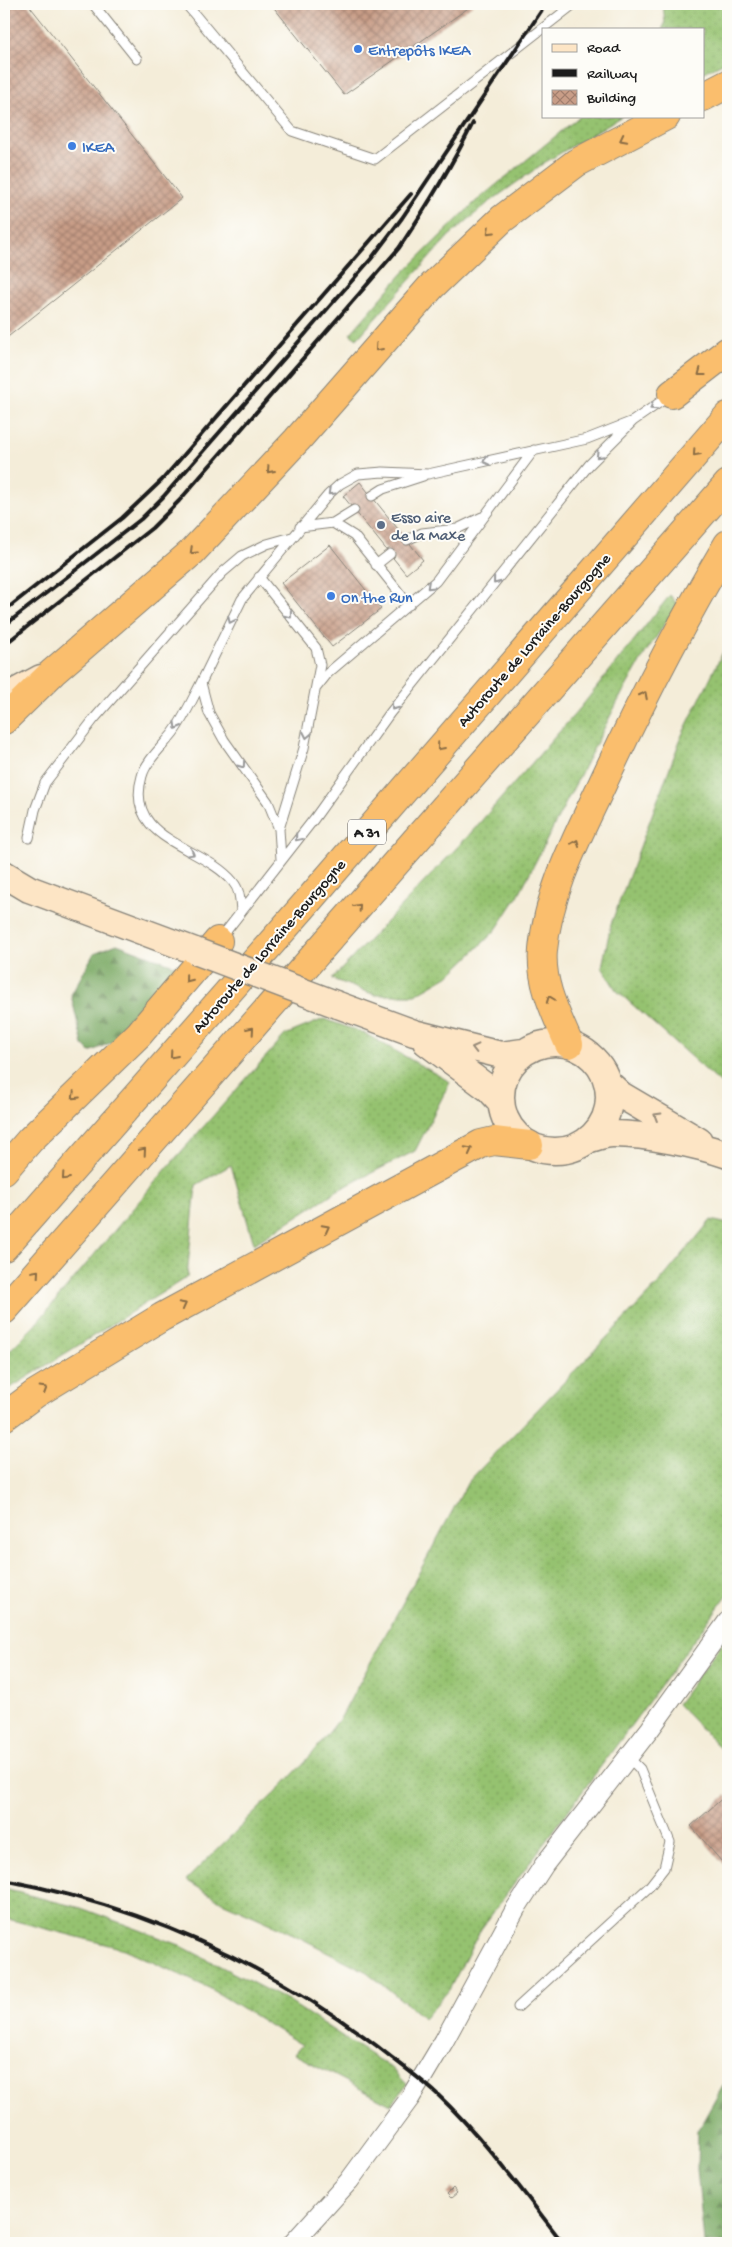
<svg xmlns="http://www.w3.org/2000/svg" width="732" height="2247" font-family="'Gochi Hand',sans-serif">
  <style>
    .grass { fill: url(#grass-dots); stroke: #586f46 }
    .forest { fill: url(#forest-firs); stroke: #4a623f }
    .building { fill: url(#building-cross-hatch) }
    .lines { fill: none; stroke-linecap: round; stroke-linejoin: round }
    .lane-casing { stroke: #88847a; stroke-width: 11 }
    .street-casing { stroke: #88847a; stroke-width: 21 }
    .secondary-casing { stroke: #88847a; stroke-width: 29 }
    .highway-casing { stroke: #88847a; stroke-width: 30 }
    .lane { stroke: #fff; stroke-width: 9 }
    .street { stroke: #fff; stroke-width: 19 }
    .secondary { stroke: #fde5c5; stroke-width: 26 }
    .highway { stroke: #fabe6d; stroke-width: 28 }
    .rail { stroke: #1c1c1c; stroke-width: 4 }
    .secondary-bridge-casing { stroke: #88847a; stroke-width: 29; stroke-linecap: butt }
    .secondary-bridge { stroke: #fde5c5; stroke-width: 26 }
    .oneway { stroke: #8b6d44 }
    .oneway2 { stroke: #999 }
    .oneway3 { stroke: #988b79 }
    .shop-dot { fill: #3f7fe0; stroke: #fdfcf7; stroke-width: 2 }
    .service-dot { fill: #5c6f8a; stroke: #fdfcf7; stroke-width: 2 }
    .labels { text-anchor: middle; stroke-width: 4; stroke-linejoin: round; paint-order: stroke }
    .shield { fill: #fdfcf7; stroke: #605f5e; stroke-width: 1 }
    .shield-label { font-size: 15px; font-weight: bold; fill: #1c1c1c }
    .shop-label { font-size: 16px; fill: #366cbe; stroke: #fdfcf7; text-anchor: start }
    .service-label { font-size: 16px; fill: #4e5e75; stroke: #fdfcf7; text-anchor: start }
    .street-label { font-size: 16px; fill: #1c1c1c; stroke: #fdfcf7 }
  </style>
  <defs>
    <pattern id="grass-dots" width="8" height="8" patternUnits="userSpaceOnUse" patternTransform="scale(1.25)"><rect width="8" height="8" fill="#95c270"/><path d="M2 2h.1M6 6h.1" fill="none" stroke="#80a660" stroke-width="1.8" stroke-linecap="round"/></pattern>
    <pattern id="forest-firs" width="22" height="20" patternUnits="userSpaceOnUse" patternTransform="scale(1.25)"><rect width="22" height="20" fill="#78a862"/><path d="M5 1l3.5 6h-7zM16 11l3.5 6h-7z" fill="#628850"/></pattern>
    <pattern id="building-cross-hatch" width="8" height="8" patternUnits="userSpaceOnUse" patternTransform="scale(1.25)"><rect width="8" height="8" fill="#c89d87"/><path d="M0 0l8 8M0 8l8-8" fill="none" stroke="#a27f6e"/></pattern>
  </defs>
  <rect width="100%" height="100%" fill="#fdfcf7"/>
  <filter id="ink" filterUnits="userSpaceOnUse"><feTurbulence type="fractalNoise" baseFrequency=".02" numOctaves="2"/><feDisplacementMap in="SourceGraphic" scale="10" xChannelSelector="R" yChannelSelector="G"/><feConvolveMatrix kernelMatrix="1 2 1 2 8 2 1 2 1" color-interpolation-filters="sRGB"/></filter>
  <filter id="wash" filterUnits="userSpaceOnUse"><feTurbulence type="fractalNoise" baseFrequency=".0096" numOctaves="4" result="noise"/><feDisplacementMap in="SourceGraphic" scale="20" xChannelSelector="R" yChannelSelector="G"/><feGaussianBlur stdDeviation="1.12" result="paint"/><feColorMatrix in="noise" values="0 0 0 0 0 0 0 0 0 0 0 0 0 0 0 0 0 1.4 0 .05"/><feComposite in="paint" operator="in"/></filter>
  <g filter="url(#wash)">
    <rect width="100%" height="100%" fill="#f4edd9"/>
    <path class="grass" d="M663,4h65v56l-25,13v-44h-41l3,-5z
      M580,116h42l-78,47 -56,40 -39,33 -92,103 -7,-5 53,-61 71,-70z
      M670,595l8,10 -32,47 -28,49 -100,195 -23,35 -44,43 -36,21h-40l-43,-16 136,-143 113,-129z
      M728,642v448l-112,-100 -14,-23 9,-43 71,-189z
      M324,1019l40,14 86,49 -35,69 -77,39 -84,54 -23,-79 -35,20 -9,92 -183,115v-36l31,-31 138,-164 112,-126z
      M711,1220l17,4v370l-247,335 -32,61 -25,28 -57,-46 -82,-42 -63,-28 -36,-22 97,-95 30,-32 28,-36 127,-235 191,-199z
      M728,1635v121l-51,-52z
      M4,1889l77,19 96,36 111,57 103,67 16,16 -16,21 -97,-51 8,-9 -91,-56 -87,-40 -120,-31z"/>
    <path class="forest" d="M117,944l65,24 -63,71 -29,13 -7,-7 -12,-50 23,-42z
      M728,2077v166h-24l-7,-74 1,-39z"/>
    <g id="blocks">
      <path class="building" d="M4,4h24l154,194 -178,142z
        M271,4h203l-130,91z
        M360,482l63,78 -17,14 -63,-78z
        M330,545l51,64 -49,38 -51,-64z
        M726,1795l2,3v71l-37,-43z
        M453,2188l4,5 -6,5 -4,-4z"/>
    </g>
  </g>
  <g filter="url(#ink)">
    <use href="#blocks" fill-opacity="0" stroke="#88847a" stroke-width="1"/>
    <g class="lines">
      <defs>
        <path id="lane" d="M93,4l44,55
          M186,4l106,127 83,28 199,-155
          M372,496l11,-7 40,-13
          M333,523l21,13 55,69
          M300,527l33,-4 21,-13
          M407,540l15,-7 35,-4 25,-12
          M376,565l14,-11
          M259,577l57,71 4,17 -16,83 -25,81
          M201,683c-9,17 -17,35 -28,50 -10,13 -27,28 -31,43 -19,65 61,69 91,106 7,8 7,18 8,29
          M316,688l12,-15 108,-92 98,-131
          M29,838l6,-28 10,-27 49,-64 78,-89 50,-57 20,-17 25,-12 25,-7
          M281,859l-2,-30 -11,-27 -44,-62 -15,-27 -8,-30 41,-84 86,-104 12,-11 18,-10 25,-2 45,2 159,-35 46,-18
          M220,939l94,-120 76,-106 199,-248 44,-44 36,-25
          M518,2007l131,-120 15,-19 6,-26 -30,-73 -12,-12"/>
        <path id="street" d="M293,2243l56,-62 61,-83 34,-57 72,-133 28,-43 106,-136 78,-108"/>
        <path id="secondary" d="M4,698l37,-20
          M4,874l25,15 166,62
          M338,1005l76,28 87,22 22,-3
          M426,1042l63,47 11,12
          M501 1097a54 54 0 1 1 108 0a54 54 0 1 1-108 0Z
          M608,1083l13,12 78,46
          M590,1139c7,-2 15,-5 23,-5 33,0 84,10 115,21"/>
        <path id="highway" d="M703,97l25,-13
          M672,394l56,-43
          M4,720l49,-48 139,-120 105,-112 134,-153 71,-68 74,-56 90,-47
          M569,1044c-13,-30 -29,-61 -26,-94 5,-57 33,-110 57,-161 39,-84 81,-166 128,-245
          M4,1170l26,-30 109,-106 79,-93
          M4,1247l298,-339 426,-492
          M4,1310l724,-826
          M4,1417l31,-23 127,-77 319,-173 13,-3 35,4"/>
      </defs>
      <use href="#lane" class="lane-casing"/>
      <use href="#street" class="street-casing"/>
      <use href="#secondary" class="secondary-casing"/>
      <use href="#highway" class="highway-casing"/>
      <use href="#lane" class="lane"/>
      <use href="#street" class="street"/>
      <use href="#secondary" class="secondary"/>
      <use href="#highway" class="highway"/>
      <path class="rail" d="M4,611l118,-93 40,-38 249,-286
        M4,626l137,-107 22,-22 208,-238 31,-41 144,-214
        M4,645l148,-117 27,-27 220,-253c29,-43 51,-79 74,-125
        M4,1880c137,26 261,82 373,166 20,16 40,30 59,47 47,44 88,100 127,150"/>
      <defs>
        <path id="secondary-bridge" d="M195,951l143,54"/>
      </defs>
      <use href="#secondary-bridge" class="secondary-bridge-casing"/>
      <use href="#secondary-bridge" class="secondary-bridge"/>
    </g>
    <defs><path id="oneway-chevron" d="M-2-3.5L2.5 0L-2 3.5" fill="none" stroke-width="1.6" stroke-linecap="round" stroke-linejoin="round" transform="scale(1.25)"/></defs>
    <g class="oneway">
      <use href="#oneway-chevron" transform="translate(623 139) rotate(153)"/>
      <use href="#oneway-chevron" transform="translate(490 231) rotate(136)"/>
      <use href="#oneway-chevron" transform="translate(378 348) rotate(131)"/>
      <use href="#oneway-chevron" transform="translate(701 373) rotate(143)"/>
      <use href="#oneway-chevron" transform="translate(696 453) rotate(131)"/>
      <use href="#oneway-chevron" transform="translate(270 470) rotate(132)"/>
      <use href="#oneway-chevron" transform="translate(193 551) rotate(136)"/>
      <use href="#oneway-chevron" transform="translate(644 695) rotate(-63)"/>
      <use href="#oneway-chevron" transform="translate(440 747) rotate(131)"/>
      <use href="#oneway-chevron" transform="translate(576 843) rotate(-67)"/>
      <use href="#oneway-chevron" transform="translate(358 907) rotate(-49)"/>
      <use href="#oneway-chevron" transform="translate(188 979) rotate(129)"/>
      <use href="#oneway-chevron" transform="translate(550 999) rotate(-111)"/>
      <use href="#oneway-chevron" transform="translate(251 1030) rotate(-49)"/>
      <use href="#oneway-chevron" transform="translate(173 1055) rotate(131)"/>
      <use href="#oneway-chevron" transform="translate(75 1096) rotate(136)"/>
      <use href="#oneway-chevron" transform="translate(469 1150) rotate(-28)"/>
      <use href="#oneway-chevron" transform="translate(143 1151) rotate(-49)"/>
      <use href="#oneway-chevron" transform="translate(65 1177) rotate(131)"/>
      <use href="#oneway-chevron" transform="translate(326 1228) rotate(-28)"/>
      <use href="#oneway-chevron" transform="translate(36 1273) rotate(-49)"/>
      <use href="#oneway-chevron" transform="translate(183 1305) rotate(-28)"/>
      <use href="#oneway-chevron" transform="translate(44 1389) rotate(-31)"/>
    </g>
    <g class="oneway2">
      <use href="#oneway-chevron" transform="translate(653 407) rotate(145)"/>
      <use href="#oneway-chevron" transform="translate(599 455) rotate(135)"/>
      <use href="#oneway-chevron" transform="translate(486 461) rotate(167)"/>
      <use href="#oneway-chevron" transform="translate(331 492) rotate(136)"/>
      <use href="#oneway-chevron" transform="translate(496 581) rotate(129)"/>
      <use href="#oneway-chevron" transform="translate(430 586) rotate(137)"/>
      <use href="#oneway-chevron" transform="translate(289 615) rotate(52)"/>
      <use href="#oneway-chevron" transform="translate(231 620) rotate(116)"/>
      <use href="#oneway-chevron" transform="translate(394 707) rotate(128)"/>
      <use href="#oneway-chevron" transform="translate(177 726) rotate(120)"/>
      <use href="#oneway-chevron" transform="translate(307 735) rotate(101)"/>
      <use href="#oneway-chevron" transform="translate(242 765) rotate(55)"/>
      <use href="#oneway-chevron" transform="translate(298 838) rotate(130)"/>
      <use href="#oneway-chevron" transform="translate(191 853) rotate(29)"/>
    </g>
    <g class="oneway3">
      <use href="#oneway-chevron" transform="translate(475 1048) rotate(-166)"/>
      <use href="#oneway-chevron" transform="translate(657 1116) rotate(-149)"/>
    </g>
  </g>
  <g class="shop-dot">
    <circle cx="358" cy="49" r="5"/>
    <circle cx="72" cy="146" r="5"/>
    <circle cx="331" cy="596" r="5"/>
  </g>
  <circle class="service-dot" cx="381" cy="525" r="5"/>
  <g class="labels">
    <rect class="shield" x="348" y="819.5" width="38" height="25" rx="4"/>
    <g class="shield-label">
      <text x="367" y="837">A 31</text>
    </g>
    <g class="shop-label">
      <text x="368" y="55">Entrepôts IKEA</text>
      <text x="82" y="152">IKEA</text>
      <text x="341" y="602">On the Run</text>
    </g>
    <g class="service-label">
      <text x="391" y="522">Esso aire<tspan x="391" dy="18">de la Maxe</tspan></text>
    </g>
    <g class="street-label">
      <text transform="translate(533 639) rotate(-49)" y="6">Autoroute de Lorraine-Bourgogne</text>
      <text transform="translate(268 945) rotate(-49)" y="6">Autoroute de Lorraine-Bourgogne</text>
    </g>
  </g>
  <rect width="732" height="2247" fill="none" stroke="#fdfcf7" stroke-width="20"/>
  <rect x="542" y="28" width="162" height="90" fill="#fdfcf7" stroke="#a3a29f"/>
  <rect x="552" y="44" width="25" height="8" fill="#fde5c5" stroke="#a3a29f"/>
  <text x="587" y="52" font-size="15" fill="#1c1c1c">Road</text>
  <rect x="552" y="69" width="25" height="8" fill="#1c1c1c" stroke="#a3a29f"/>
  <text x="587" y="78" font-size="15" fill="#1c1c1c">Railway</text>
  <rect x="552" y="90" width="25" height="15" fill="url(#building-cross-hatch)" stroke="#a3a29f"/>
  <text x="587" y="102" font-size="15" fill="#1c1c1c">Building</text>
</svg>
